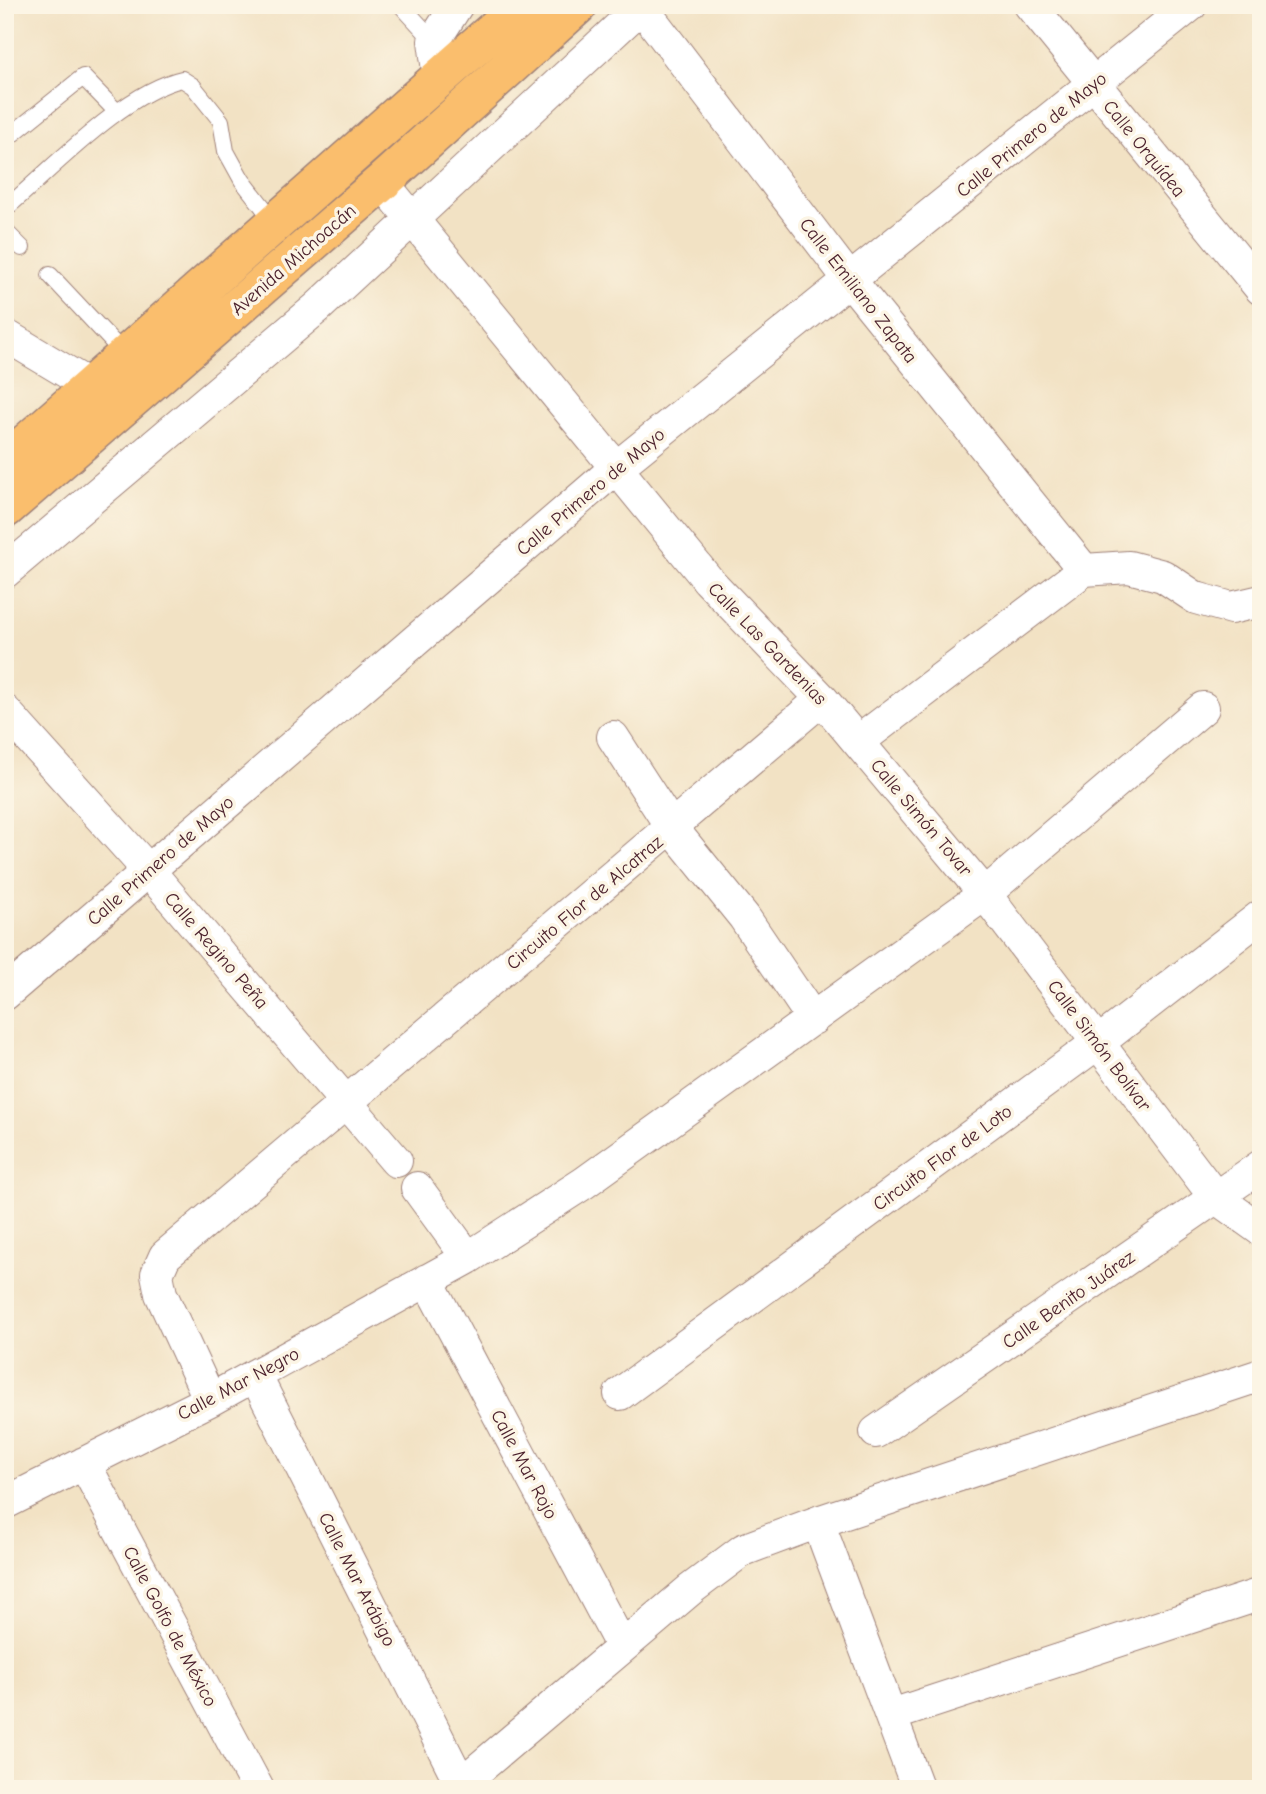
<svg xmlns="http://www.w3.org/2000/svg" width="1266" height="1794" font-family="'Comic Neue',sans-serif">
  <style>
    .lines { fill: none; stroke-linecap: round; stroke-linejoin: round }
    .service-casing { stroke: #9e8078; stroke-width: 18 }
    .minor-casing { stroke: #9e8078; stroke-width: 34 }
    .primary-casing { stroke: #9e8078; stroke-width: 41 }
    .service { stroke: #fff; stroke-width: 16 }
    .minor { stroke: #fff; stroke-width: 32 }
    .primary { stroke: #fabe6d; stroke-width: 38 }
    .labels { text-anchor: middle; stroke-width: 7; stroke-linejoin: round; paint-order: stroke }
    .street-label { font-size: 19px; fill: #4a1f2b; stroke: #fcf5e5 }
  </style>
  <rect width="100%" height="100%" fill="#fcf5e5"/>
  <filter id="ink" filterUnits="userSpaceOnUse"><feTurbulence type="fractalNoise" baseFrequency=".0143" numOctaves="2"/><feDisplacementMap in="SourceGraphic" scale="14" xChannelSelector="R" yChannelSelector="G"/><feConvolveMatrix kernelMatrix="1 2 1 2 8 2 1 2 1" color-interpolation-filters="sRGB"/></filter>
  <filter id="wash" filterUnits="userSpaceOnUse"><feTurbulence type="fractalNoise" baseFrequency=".00686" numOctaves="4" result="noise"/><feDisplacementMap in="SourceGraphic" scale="28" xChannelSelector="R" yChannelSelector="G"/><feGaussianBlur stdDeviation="1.57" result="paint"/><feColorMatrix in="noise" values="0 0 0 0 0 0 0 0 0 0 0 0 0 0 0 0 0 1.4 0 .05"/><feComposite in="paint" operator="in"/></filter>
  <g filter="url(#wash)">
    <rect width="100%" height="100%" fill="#f2e2c4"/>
  </g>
  <g filter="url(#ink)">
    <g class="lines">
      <defs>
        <path id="service" d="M401,5l33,36
          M5,140l78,-63 34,35
          M5,209c46,-39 119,-117 177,-130l11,7 28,35 5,30 16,29 34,44
          M5,231l17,17
          M50,275l76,81"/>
        <path id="minor" d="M640,5l209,274 235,291
          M1030,5l231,284
          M439,78l-5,-37 23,-36
          M382,182l326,398 114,119 163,195 230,303 46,33
          M5,335l87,52
          M5,572l313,-265 325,-302
          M5,711l143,159 248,291
          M613,737l59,91 72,89 69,102
          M859,741l225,-171 45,-3 34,9 33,22 35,10 30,-7
          M5,994l612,-527 574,-462
          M417,1188l51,70
          M427,1280l195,367
          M255,1375l206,409
          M620,1394l479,-352 162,-126
          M210,1400l-49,-106 -4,-20 8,-18 657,-557
          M876,1432l385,-266
          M84,1463l174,326
          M5,1503l205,-103 258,-142 116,-75 401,-289 218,-186
          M818,1522l100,267
          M892,1715l369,-121
          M455,1789l236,-200 52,-39 75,-28 443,-147"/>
        <path id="primary" d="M5,462l517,-457
          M5,509l377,-327 196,-177"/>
      </defs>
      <use href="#service" class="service-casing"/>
      <use href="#minor" class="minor-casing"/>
      <use href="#primary" class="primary-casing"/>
      <use href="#service" class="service"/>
      <use href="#minor" class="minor"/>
      <use href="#primary" class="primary"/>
    </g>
  </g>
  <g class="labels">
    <g class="street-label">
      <text transform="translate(1031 134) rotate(-39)" y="7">Calle Primero de Mayo</text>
      <text transform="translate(1145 148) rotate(51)" y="7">Calle Orquídea</text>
      <text transform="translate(293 259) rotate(-41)" y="7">Avenida Michoacán</text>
      <text transform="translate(859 290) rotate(52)" y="7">Calle Emiliano Zapata</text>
      <text transform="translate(590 491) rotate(-40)" y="7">Calle Primero de Mayo</text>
      <text transform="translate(768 643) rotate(46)" y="7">Calle Las Gardenias</text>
      <text transform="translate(922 817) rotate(50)" y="7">Calle Simón Tovar</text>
      <text transform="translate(160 860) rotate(-41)" y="7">Calle Primero de Mayo</text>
      <text transform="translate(584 902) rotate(-40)" y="7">Circuito Flor de Alcatraz</text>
      <text transform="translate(217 950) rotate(49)" y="7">Calle Regino Peña</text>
      <text transform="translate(1100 1045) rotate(53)" y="7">Calle Simón Bolívar</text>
      <text transform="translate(942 1157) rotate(-36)" y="7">Circuito Flor de Loto</text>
      <text transform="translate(1068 1299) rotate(-35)" y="7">Calle Benito Juárez</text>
      <text transform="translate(238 1383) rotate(-28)" y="7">Calle Mar Negro</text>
      <text transform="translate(525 1464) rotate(62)" y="7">Calle Mar Rojo</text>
      <text transform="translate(358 1579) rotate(63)" y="7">Calle Mar Arábigo</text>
      <text transform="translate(171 1626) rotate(62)" y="7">Calle Golfo de México</text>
    </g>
  </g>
  <rect width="1266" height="1794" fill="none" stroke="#fcf5e5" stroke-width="28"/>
</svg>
